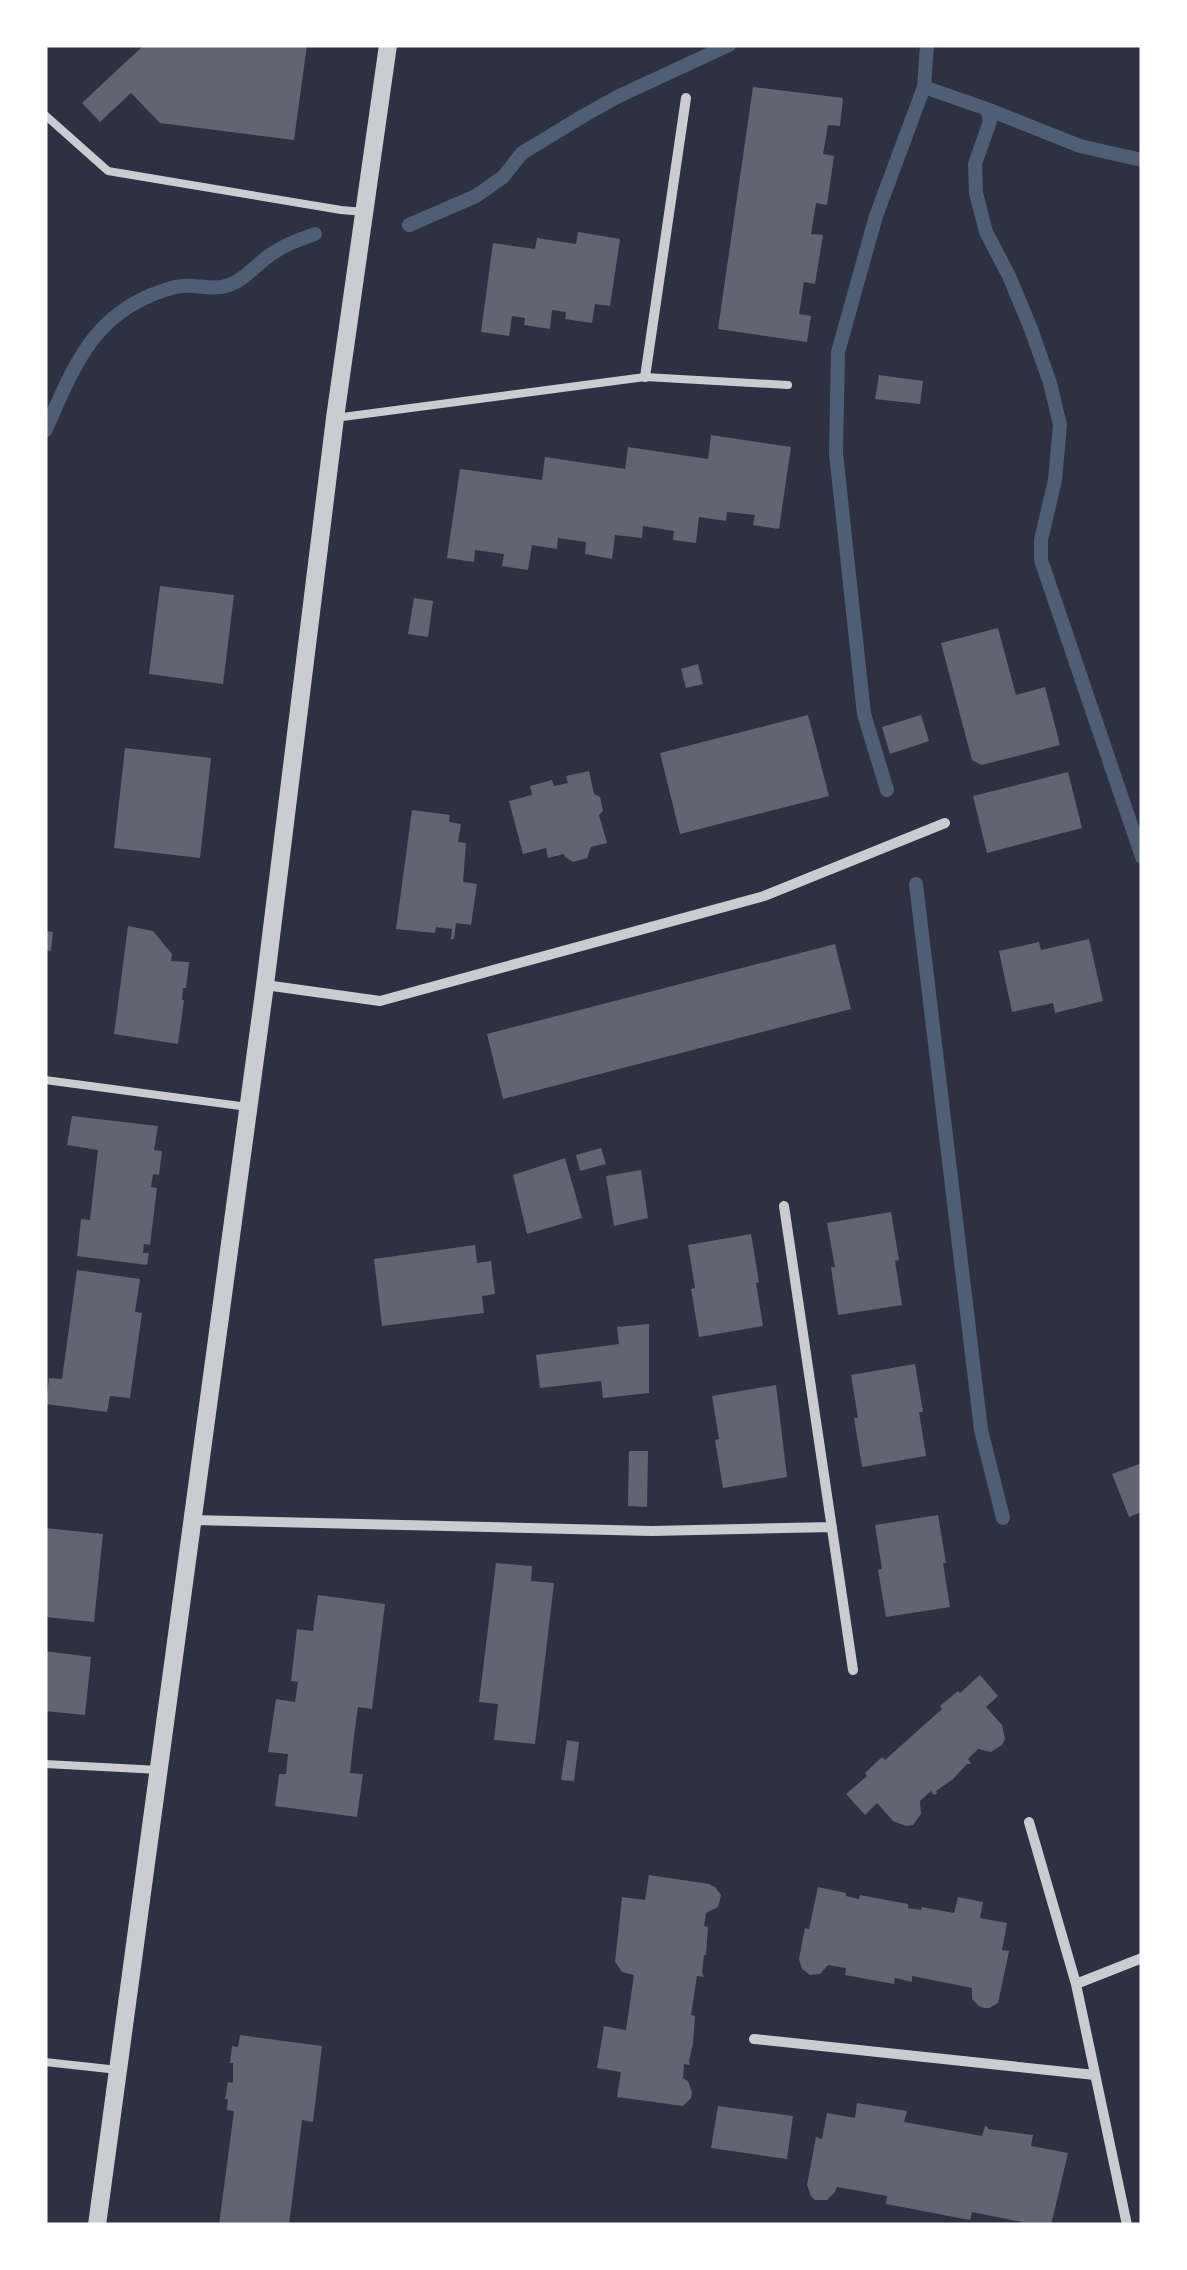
<svg xmlns="http://www.w3.org/2000/svg" width="1187" height="2270" font-family="Jost,sans-serif">
  <style>
    .lines { fill: none; stroke-linecap: round; stroke-linejoin: round }
    .stream { stroke: #4f5d75; stroke-width: 14 }
    .building { fill: #626471 }
    .service { stroke: #caccd0; stroke-width: 8 }
    .minor { stroke: #caccd0; stroke-width: 10 }
    .tertiary { stroke: #caccd0; stroke-width: 18 }
  </style>
  <rect width="100%" height="100%" fill="#2d3142"/>
  <g class="lines">
    <path class="stream" d="M924,87l63,22 3,12 -15,43 1,29 10,39 23,44 22,53 19,54 10,42 -5,55 -14,60v20l101,297
      M987,109l93,37 62,14
      M409,225l67,-29 27,-19 19,-24 61,-37 36,-20 110,-51
      M45,431c31,-69 50,-123 130,-144 18,-5 36,5 54,-2 15,-5 25,-18 37,-27 15,-12 32,-18 49,-24
      M887,790l-23,-76 -28,-261 2,-101 38,-136 48,-129 3,-42
      M916,884l65,546 22,88"/>
  </g>
  <path class="building" d="M144,45h163l-13,95 -134,-17 -29,-30 -31,29 -18,-19z
    M753,87l90,11 -3,28 -12,-1 -2,12 -3,17 11,2 -7,49 -11,-2 -5,31 12,1 -8,49 -11,-2 -5,32 12,2 -4,26 -89,-13z
    M578,232l42,7 -10,67 -15,-2 -3,19 -27,-4 1,-7 -14,-2 -2,19 -26,-4 1,-7 -13,-2 -3,20 -28,-4 12,-89 42,6 2,-11 39,6z
    M879,375l44,6 -3,23 -45,-5z
    M711,435l80,12 -12,82 -26,-4 2,-10 -28,-3 -1,9 -27,-4 -3,26 -23,-3 1,-9 -31,-5 -1,12 -27,-3 -3,24 -27,-5 1,-12 -28,-4 -1,11 -25,-4 -4,25 -26,-4 2,-12 -29,-4 -1,12 -27,-4 13,-89 82,11 3,-23 80,12 3,-22 80,12z
    M160,586l74,9 -11,89 -74,-10z
    M414,598l19,3 -5,36 -20,-3z
    M998,628l18,67 29,-8 15,58 -79,20 -9,-5 -31,-117z
    M698,664l5,20 -17,4 -5,-19z
    M808,715l21,81 -149,38 -20,-81z
    M921,715l8,26 -39,13 -8,-27z
    M125,748l86,10 -11,100 -86,-10z
    M589,771l5,23 6,3 3,14 -4,4 8,28 -16,4 -4,11 -14,4 -8,-5 -1,-3 -16,4 -2,-10 -23,6 -14,-53 23,-6 -2,-9 22,-6 2,6 14,-3 -2,-7z
    M1068,772l14,56 -95,25 -14,-57z
    M412,810l38,5 -1,7 12,2 -3,18 8,1 -3,39 14,2 -6,41 -15,-2 -2,16h-3l1,-10 -16,-2 -1,6 -39,-4z
    M128,926l25,5 19,23 -1,7 18,1 -3,26h-3l-1,12h2l-6,44 -64,-10z
    M45,931l8,1 -2,19 -6,-1z
    M1089,939l14,62 -48,12 -2,-10 -41,9 -13,-61 40,-9 2,8z
    M835,944l16,65 -348,90 -16,-65z
    M72,1116l86,10 -4,24 8,1 -3,24 -6,-1 -2,13 6,1 -7,57 -6,-1 -1,9h6l-2,12 -70,-9 4,-37 9,1 8,-70 -31,-5z
    M601,1148l5,16 -26,7 -4,-16z
    M565,1158l17,60 -55,16 -14,-59z
    M641,1170l7,48 -34,8 -8,-50z
    M891,1212l8,48 -4,1 7,44 -64,10 -7,-48h4l-8,-44z
    M751,1234l8,48 -3,1 7,43 -64,11 -8,-48 4,-1 -7,-43z
    M475,1245l2,18 14,-2 4,33 -13,2 2,17 -102,13 -8,-67z
    M77,1270l63,9 -5,33 7,1 -12,85 -20,-2 -3,16 -61,-8 3,-26 13,1z
    M649,1324v69l-46,5 -2,-17 -61,7 -4,-33 83,-11 -2,-17z
    M915,1364l8,48h-4l7,44 -64,11 -8,-49h4l-7,-43z
    M776,1385l11,92 -64,11 -8,-48 4,-1 -7,-43z
    M629,1451h19l-1,56 -19,-1z
    M1142,1463v49l-13,5 -17,-43z
    M938,1515l8,48h-3l7,44 -64,10 -8,-47 4,-1 -7,-44z
    M45,1528l58,6 -9,88 -49,-5z
    M496,1563l36,3 -1,15 23,2 -19,161 -41,-4 4,-36 -19,-2z
    M318,1595l67,9 -13,105 -14,-2 -4,29 -4,37 13,1 -6,43 -82,-11 4,-32h7l2,-20 -20,-2 8,-53 19,3 3,-20 -7,-1 6,-52 16,2z
    M45,1651l46,6 -6,58 -40,-4z
    M980,1675l18,21 -12,11 16,18 3,14 -3,6 -11,7 -13,-3 -10,10 3,4 -1,1h-3l-14,15 -17,12 1,2 -3,2 -3,-4 -11,10 1,13 -8,11 -7,1 -13,-5 -16,-18 -12,12 -19,-21 21,-18 -2,-3 17,-16 3,3 57,-51 -2,-3 18,-15 2,2z
    M567,1740l12,2 -5,39 -13,-1z
    M649,1875l60,9 6,3 6,8 -3,12 -12,6 -2,13 4,1 -2,28h-2l-2,17 2,5 -7,-1 -6,39 4,1 -2,28 -4,17 1,4 -6,-1 -1,14 5,3 4,11 -1,6 -8,8 -66,-9 4,-25 -24,-4 7,-42 22,4 8,-55 -12,-3 -7,-10 7,-65 23,3z
    M818,1887l28,6v3l13,3 1,-4 48,9v4l13,2 1,-3 32,6 4,-16 25,5 -3,16 27,5 -5,27 7,1 -11,52 -9,5h-5l-5,-2 -7,-7v-11l-60,-12v6l-17,-4 -1,6 -49,-9 1,-7 -18,-3 -8,9 -10,1 -8,-6 -3,-10 6,-31 4,1z
    M240,2035l82,11 -9,76 -11,-2 -13,105h-70l15,-114 -7,-1 1,-11h-3l3,-17 5,1v-20h-3l2,-17 6,1z
    M857,2103l50,8 -3,11 78,14 3,-10 3,1v2l45,6 -2,11 37,7 -17,72h-30l1,-3 -50,-10 -2,8 -84,-16 1,-8 -50,-9 -2,5 -8,8h-12l-4,-4 -4,-11 9,-48 6,2 5,-26 28,5z
    M718,2106l75,10 -6,43 -76,-11z"/>
  <g class="lines">
    <path class="service" d="M45,115l63,56 233,39 23,2
      M335,418l310,-41 143,8
      M45,1080l203,27
      M45,1764l114,6
      M45,2062l73,8"/>
    <path class="minor" d="M645,377l41,-279
      M265,985l115,16 384,-105 181,-73
      M784,1206l69,464
      M192,1520l460,11 180,-4
      M1029,1822l47,162 51,241
      M1076,1984l66,-26
      M754,2039l341,36"/>
    <path class="tertiary" d="M97,2225l168,-1240 70,-567 53,-373"/>
  </g>
  <rect width="1187" height="2270" fill="none" stroke="#ffffff" stroke-width="95"/>
</svg>
